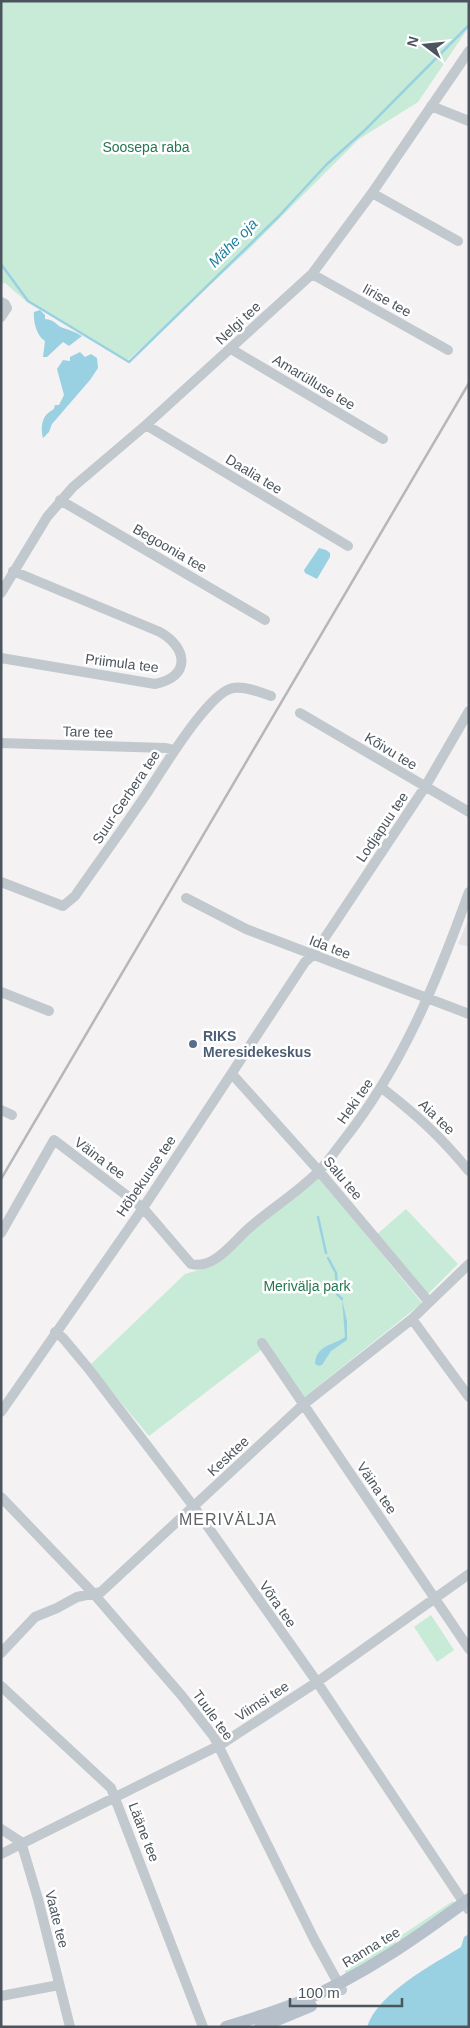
<svg xmlns="http://www.w3.org/2000/svg" width="470" height="2028" font-family="Arial,sans-serif">
  <style>
    .education { fill: #e5e3e3 }
    .green { fill: #c7ebd6 }
    .water { fill: #9ad1e2 }
    .lines { fill: none; stroke-linecap: round; stroke-linejoin: round }
    .stream { stroke: #9ad1e2; stroke-width: 2.5 }
    .minor { stroke: #c2c9ce; stroke-width: 10 }
    .major { stroke: #b6c1cc; stroke-width: 12 }
    .rail { stroke: #b5b7bb; stroke-width: 2.5 }
    .service-dot { fill: #5c6f8a; stroke: #fff; stroke-width: 2 }
    .labels { text-anchor: middle; stroke-width: 5; stroke-linejoin: round; paint-order: stroke }
    .park-label { font-size: 14px; fill: #247750; stroke: #fff }
    .street-label { font-size: 14px; fill: #4c555d; stroke: #fff }
    .service-label { font-size: 14px; font-weight: bold; fill: #4e5e75; stroke: #fff; text-anchor: start }
    .water-label { font-size: 15px; font-style: italic; fill: #1f7f9d; stroke: #fff }
    .quarter-label { font-size: 16px; letter-spacing: 1px; fill: #5f6266; stroke: #fff }
  </style>
  <rect width="100%" height="100%" fill="#f4f2f2"/>
  <path class="education" d="M469,918v29l-11,-3z"/>
  <path class="green" d="M1,1h468v26l-51,75 -59,37 -111,111 -120,110 -101,-58 -22,-19 -4,1z
    M317,1175l105,128 -125,100 -36,-53 -112,86 -59,-71 95,-91 21,-6z
    M406,1209l52,55 -32,32 -51,-60z
    M431,1615l23,35 -17,12 -23,-35z
    M453,1901l2,2 -54,38 -2,-4z
    M394,1940l3,4 -52,31v-4z"/>
  <path class="water" d="M40,310l5,5v4c11,1 10,6 18,9 7,2 12,4 19,8l-13,10 -6,-4 -16,15h-4l2,-16c-8,-5 -12,-19 -11,-29z
    M80,352l5,5 6,-3 6,4 1,10 -8,12 -38,44 -3,8 -6,6c-2,-7 -2,-18 4,-24 4,-4 7,-3 8,-9h4l5,-10 -7,-26 6,-9 7,1v-4z
    M319,548l7,2 4,3v4l-13,22 -12,-6 -1,-3z
    M342,1299l5,22v19l-16,11 -9,14 -3,1 -4,-2c1,-19 17,-18 30,-27z
    M469,1934v93h-102c11,-34 65,-62 94,-80l3,-10z"/>
  <g class="lines">
    <path class="stream" d="M1,264l27,37 101,61 150,-146 47,-51 40,-36 103,-104
      M318,1217l8,36
      M328,1258l8,15 1,18
      M337,1294l5,5"/>
    <path class="minor" d="M431,106l38,15
      M372,193l86,48
      M312,274l136,76
      M1,302l4,2 2,4 -6,9
      M231,349l152,90
      M146,425l202,121
      M60,500l205,120
      M1,593l46,-76 26,-30 73,-62 166,-151 60,-81 97,-142
      M1,658l154,26c36,-7 33,-36 5,-52l-147,-61
      M300,713l169,99
      M1,743l165,5 8,2
      M1,882l62,24 12,-10c23,-33 47,-66 70,-100 15,-22 63,-104 88,-108 12,-2 27,4 38,8
      M186,898l60,31 223,85
      M1,992l48,19
      M232,1074l87,97 110,131
      M382,1088c35,27 59,49 87,83
      M1,1110l11,5
      M1,1233l53,-93 89,68 48,56c23,6 42,-22 58,-36 22,-19 49,-36 70,-57 9,-9 16,-20 24,-30 59,-74 94,-160 126,-249
      M412,1319l57,78
      M55,1332l8,6 25,30 106,139 123,175 151,227
      M262,1343l207,306
      M1,1412l142,-204 162,-246 8,-7 19,-28 93,-140 44,-76
      M1,1497l92,96 89,103 32,41 100,202 28,51
      M1,1653l34,-36 22,-9 20,-11 24,-5 203,-188 108,-85 57,-55
      M1,1686l110,102 92,239
      M1,1829l20,13 17,57 32,128
      M1,1854l219,-109 97,-63 152,-108
      M1,1996l58,-11"/>
    <path class="major" d="M226,2027c26,-8 51,-16 76,-26 60,-25 114,-63 167,-102
      M260,2027l51,-21"/>
    <path class="rail" d="M1,1179l468,-796"/>
  </g>
  <circle class="service-dot" cx="193" cy="1044" r="5"/>
  <g class="labels">
    <g class="park-label">
      <text x="146" y="152">Soosepa raba</text>
      <text x="307" y="1291">Merivälja park</text>
    </g>
    <g class="street-label">
      <text transform="translate(387 300) rotate(29)" y="5">Iirise tee</text>
      <text transform="translate(238 323) rotate(-43)" y="5">Nelgi tee</text>
      <text transform="translate(314 382) rotate(31)" y="5">Amarülluse tee</text>
      <text transform="translate(254 474) rotate(31)" y="5">Daalia tee</text>
      <text transform="translate(170 548) rotate(30)" y="5">Begoonia tee</text>
      <text transform="translate(122 663) rotate(7)" y="5">Priimula tee</text>
      <text transform="translate(88 732) rotate(2)" y="5">Tare tee</text>
      <text transform="translate(391 751) rotate(31)" y="5">Kõivu tee</text>
      <text transform="translate(126 797) rotate(-56)" y="5">Suur-Gerbera tee</text>
      <text transform="translate(382 827) rotate(-56)" y="5">Lodjapuu tee</text>
      <text transform="translate(330 947) rotate(21)" y="5">Ida tee</text>
      <text transform="translate(355 1101) rotate(-55)" y="5">Heki tee</text>
      <text transform="translate(437 1117) rotate(44)" y="5">Aia tee</text>
      <text transform="translate(100 1158) rotate(37)" y="5">Väina tee</text>
      <text transform="translate(146 1176) rotate(-56)" y="5">Hõbekuuse tee</text>
      <text transform="translate(343 1178) rotate(50)" y="5">Salu tee</text>
      <text transform="translate(228 1456) rotate(-43)" y="5">Kesktee</text>
      <text transform="translate(377 1488) rotate(56)" y="5">Väina tee</text>
      <text transform="translate(278 1604) rotate(55)" y="5">Võra tee</text>
      <text transform="translate(262 1701) rotate(-33)" y="5">Viimsi tee</text>
      <text transform="translate(213 1715) rotate(54)" y="5">Tuule tee</text>
      <text transform="translate(144 1832) rotate(69)" y="5">Lääne tee</text>
      <text transform="translate(57 1919) rotate(76)" y="5">Vaate tee</text>
      <text transform="translate(371 1947) rotate(-31)" y="5">Ranna tee</text>
    </g>
    <g class="service-label">
      <text x="203" y="1041">RIKS<tspan x="203" dy="16">Meresidekeskus</tspan></text>
    </g>
    <g class="water-label">
      <text transform="translate(233 243) rotate(-45)" y="5">Mähe oja</text>
    </g>
    <g class="quarter-label">
      <text x="228" y="1525">MERIVÄLJA</text>
    </g>
  </g>
  <rect width="470" height="2028" fill="none" stroke="#4c555d" stroke-width="5"/>
  <g transform="translate(425 45) rotate(286)" stroke="#ffffff" stroke-width="4" paint-order="stroke">
  <path d="M0-4L9 19L0 12L-9 19Z" fill="#4c555d"/>
  <text y="-8" font-size="14" font-weight="bold" text-anchor="middle" fill="#4c555d">N</text>
  </g>
  <path d="M290 1998v8h112v-8" fill="none" stroke="#4c555d" stroke-width="2.5"/>
  <text x="298" y="1998" font-size="15" fill="#4c555d" stroke="#ffffff" stroke-width="4" paint-order="stroke">100 m</text>
</svg>
